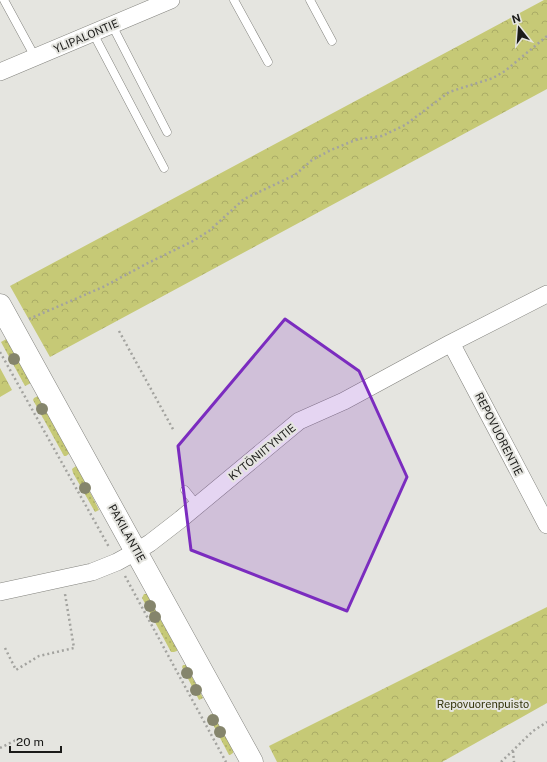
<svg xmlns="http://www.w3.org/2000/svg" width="547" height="762" font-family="'Public Sans',sans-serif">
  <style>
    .green { fill: url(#green-dots) }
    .forest { fill: url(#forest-crowns) }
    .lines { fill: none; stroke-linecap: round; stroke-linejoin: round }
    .service-casing { stroke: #83837e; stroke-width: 9 }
    .minor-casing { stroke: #83837e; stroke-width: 18 }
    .secondary-casing { stroke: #83837e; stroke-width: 23 }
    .path { stroke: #a3a39f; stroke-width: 2.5; stroke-dasharray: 2 3; stroke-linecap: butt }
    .service { stroke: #fff; stroke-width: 8 }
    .minor { stroke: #fff; stroke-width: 17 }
    .secondary { stroke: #fff; stroke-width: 22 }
    .tree { fill: #85856c }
    .marked { fill: #7b2cbf; fill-opacity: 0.2; stroke: #7b2cbf; stroke-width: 3; stroke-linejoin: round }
    .labels { text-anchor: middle; stroke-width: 4; stroke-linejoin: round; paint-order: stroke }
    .street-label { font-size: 11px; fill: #1b1b19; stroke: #e5e5e0 }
    .park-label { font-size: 11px; fill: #36370e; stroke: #e5e5e0 }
  </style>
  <defs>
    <pattern id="green-dots" width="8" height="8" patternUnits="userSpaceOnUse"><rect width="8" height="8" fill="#c6c976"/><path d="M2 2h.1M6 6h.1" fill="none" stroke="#aaac66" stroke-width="1.8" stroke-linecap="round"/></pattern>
    <pattern id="forest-crowns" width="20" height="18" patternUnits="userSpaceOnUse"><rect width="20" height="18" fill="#c6c976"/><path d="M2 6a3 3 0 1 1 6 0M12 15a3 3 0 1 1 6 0" fill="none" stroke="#aaac66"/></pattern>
  </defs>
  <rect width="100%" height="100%" fill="#e5e5e0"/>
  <path class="green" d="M8,338l23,45 -6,3 -24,-44z
    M38,396l32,57 -4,3h-2l-31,-56 1,-2z
    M76,466l2,2 21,42 -4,2 -22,-39 -1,-4z
    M144,594h3l30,55v2l-3,1h-3l-29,-54z
    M183,665h3l17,33 -4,2 -17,-33z
    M212,714l2,1 19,34v4l-3,2h-1l-20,-38 1,-2z"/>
  <path class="forest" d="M544,0h3v89l-497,268 -40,-71z
    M0,368l12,22 -12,7z
    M547,607v96l-105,59h-165l-8,-16z"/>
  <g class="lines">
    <defs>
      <path id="service" d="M4,0l31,57
        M234,0l34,62
        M310,0l22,41
        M112,25l55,107
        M93,33l71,135
        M185,490l12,15"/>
      <path id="minor" d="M0,72l171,-72
        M451,343l96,182
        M0,592l92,-20 25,-10 20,-11 13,-8 31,-24 118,-98 45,-20 107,-58 96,-49"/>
      <path id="secondary" d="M0,305l252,457"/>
    </defs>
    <use href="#service" class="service-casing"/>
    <use href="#minor" class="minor-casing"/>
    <use href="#secondary" class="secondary-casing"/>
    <path class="path" d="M29,319l74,-32 43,-23 47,-23 16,-10 35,-32 51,-24 17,-15 19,-10 27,-11 24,-3 23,-11 44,-33 44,-14 12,-7 42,-35
      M119,331l55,100
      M0,352l109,195
      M125,576l101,186
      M5,648l11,22 23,-14 35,-8 -9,-54
      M0,748l20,-10
      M513,751l1,11
      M501,762l32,-31 14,-9"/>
    <use href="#service" class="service"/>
    <use href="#minor" class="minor"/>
    <use href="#secondary" class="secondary"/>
  </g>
  <g class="tree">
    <circle cx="14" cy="359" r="6"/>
    <circle cx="42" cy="409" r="6"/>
    <circle cx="85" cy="488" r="6"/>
    <circle cx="150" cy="606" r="6"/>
    <circle cx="155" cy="617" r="6"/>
    <circle cx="187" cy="673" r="6"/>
    <circle cx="196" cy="690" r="6"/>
    <circle cx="213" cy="720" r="6"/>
    <circle cx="220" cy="732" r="6"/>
  </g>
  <path class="marked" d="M285,319l74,52 48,106 -60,134 -156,-61 -13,-104z"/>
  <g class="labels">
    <g class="street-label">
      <text transform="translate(86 36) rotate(-23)" y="4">YLIPALONTIE</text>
      <text transform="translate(499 434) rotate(63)" y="4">REPOVUORENTIE</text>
      <text transform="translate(262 452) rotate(-39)" y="4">KYTÖNIITYNTIE</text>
      <text transform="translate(127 533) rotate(61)" y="4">PAKILANTIE</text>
    </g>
    <g class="park-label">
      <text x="483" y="708">Repovuorenpuisto</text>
    </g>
  </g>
  <g transform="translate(519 28) rotate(343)" stroke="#e5e5e0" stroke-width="3" paint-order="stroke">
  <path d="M0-3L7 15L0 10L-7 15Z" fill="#1b1b19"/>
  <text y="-6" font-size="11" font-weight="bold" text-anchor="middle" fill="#1b1b19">N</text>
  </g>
  <path d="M10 746v6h51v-6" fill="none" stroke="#1b1b19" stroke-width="2"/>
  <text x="16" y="746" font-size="12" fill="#1b1b19" stroke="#e5e5e0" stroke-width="3" paint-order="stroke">20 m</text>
</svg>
